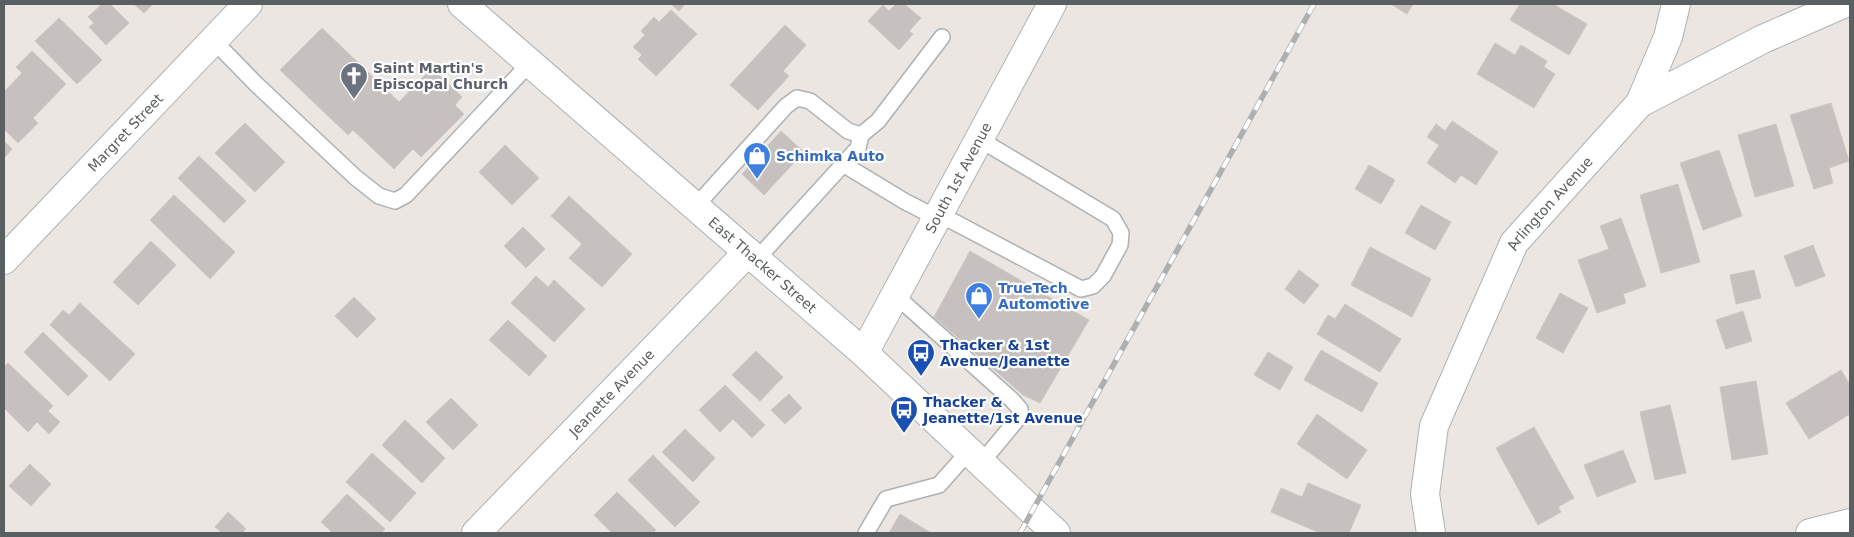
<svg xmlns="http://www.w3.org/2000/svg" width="1854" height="537" font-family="'DejaVu Sans',sans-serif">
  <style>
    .building { fill: #c6c1be; stroke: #cfc6c1 }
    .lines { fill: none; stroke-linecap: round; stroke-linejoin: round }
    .lane-casing { stroke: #adb1b3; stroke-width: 18 }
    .street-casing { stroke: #adb1b3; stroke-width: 30 }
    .secondary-casing { stroke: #acb1b3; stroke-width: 30 }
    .lane { stroke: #fff; stroke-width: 15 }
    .street { stroke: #fff; stroke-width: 28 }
    .secondary { stroke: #fff; stroke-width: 28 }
    .rail-casing { stroke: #aeafaf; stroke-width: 5.5 }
    .rail { stroke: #fff; stroke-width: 4; stroke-dasharray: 11; stroke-linecap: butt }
    .labels { text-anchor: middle; stroke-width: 4.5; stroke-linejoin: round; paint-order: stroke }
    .worship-label { font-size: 14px; font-weight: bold; fill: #5b616d; stroke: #fff; text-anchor: start }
    .street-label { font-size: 14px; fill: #5a5f61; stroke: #fff }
    .shop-label { font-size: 14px; font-weight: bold; fill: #366cbe; stroke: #fff; text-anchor: start }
    .transit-label { font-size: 14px; font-weight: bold; fill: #164399; stroke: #fff; text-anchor: start }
  </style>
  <rect width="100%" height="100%" fill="#ebe6e2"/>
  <path class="building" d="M102,4h8l19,19 -23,22 -17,-18 5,-4 -6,-6z
    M134,4h19l-9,9z
    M671,4h14l-6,7z
    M896,4h8l17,14 -12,13 4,3 -14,16 -31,-29 15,-16 6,6z
    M1391,4h22l-6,10z
    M1520,4h33l34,20 -18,31 -59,-35z
    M671,10l26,24 -41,42 -18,-17 4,-4 -9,-8 12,-12 -4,-4 13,-14 5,5z
    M59,18l43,42 -25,24 -42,-43z
    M785,25l21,20 -23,26 6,5 -31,34 -28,-25z
    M322,28l77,74 33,-34 30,29 -7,8 9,9 -43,43 -8,-8 -19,20 -41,-39 -5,5 -68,-65z
    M1495,43l20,12 6,-10 26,16 -3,6 11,7 -21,34 -57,-34z
    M32,51l34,33 -33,34 5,5 -20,20 -14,-14v-37l18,-19 -6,-6z
    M1831,103l18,58 -20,7 4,15 -19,6 -24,-74z
    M1452,121l46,31 -22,33 -15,-10 -6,8 -28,-20 12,-18 -12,-8 9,-13 9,7z
    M245,123l40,39 -30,30 -40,-39z
    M1776,124l18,62 -39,11 -17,-62z
    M781,131l23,21 -40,43 -22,-21z
    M4,141l8,8 -8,9z
    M505,145l34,33 -27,27 -33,-33z
    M1719,150l23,66 -39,14 -23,-67z
    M199,156l47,45 -22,22 -46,-45z
    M1369,165l26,15 -14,24 -26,-15z
    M1678,184l22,78 -39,11 -21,-78z
    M174,195l61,57 -25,27 -60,-59z
    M569,196l63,58 -30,33 -33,-29 13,-14 -31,-28z
    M1421,205l30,17 -16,28 -30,-17z
    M1621,218l25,68 -23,8 3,9 -29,10 -19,-53 31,-11 -9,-23z
    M523,227l22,22 -19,19 -22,-22z
    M151,241l25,24 -38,40 -25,-23z
    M1813,245l12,31 -29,11 -12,-31z
    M1370,247l61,32 -19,38 -61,-32z
    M970,251l119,69 -49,83 -17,-8 -89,-78z
    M1299,270l20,15 -15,19 -19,-15z
    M1754,270l7,28 -25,6 -6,-29z
    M536,276l12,11 6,-7 31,29 -31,33 -43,-39z
    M1560,293l28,15 -25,45 -27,-15z
    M354,297l22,22 -19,19 -22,-22z
    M80,303l55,51 -25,27 -60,-56 13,-15 6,5z
    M1345,304l56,35 -21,33 -63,-38 11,-19 7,4z
    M1743,311l9,30 -26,8 -10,-29z
    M508,320l39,36 -18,20 -40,-36z
    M43,332l45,44 -20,20 -44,-44z
    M1321,350l57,33 -16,29 -58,-32z
    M756,351l27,26 -23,24 -28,-26z
    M1268,352l25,15 -13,23 -26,-15z
    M8,363l45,43 -5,5 12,11 -11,12 -12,-12 -9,10 -24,-24v-40z
    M1841,370l9,15v29l-41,25 -23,-36z
    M1756,381l12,73 -36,6 -12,-73z
    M725,385l40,40 -13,13 -19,-19 -13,13 -21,-22z
    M789,394l13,14 -17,16 -14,-14z
    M451,398l27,27 -25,25 -27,-28z
    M1670,405l16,68 -31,7 -15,-68z
    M1317,414l50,36 -20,29 -50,-35z
    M405,420l40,38 -23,25 -40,-38z
    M1534,427l40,71 -16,9 3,5 -23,13 -42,-77z
    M685,429l30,29 -22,24 -31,-30z
    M1623,450l13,32 -39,15 -13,-32z
    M372,453l44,40 -26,29 -44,-40z
    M653,455l47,47 -25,25 -47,-47z
    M30,464l21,20 -20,22 -22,-20z
    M1308,483l53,22 -12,28h-29l-49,-21 10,-24 21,9z
    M617,492l39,38 -3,3h-41l-18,-18z
    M347,494l38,35 -4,4h-48l-12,-11z
    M228,512l18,17 -4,4h-20l-7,-6z
    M900,514l31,19h-42z"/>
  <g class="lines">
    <defs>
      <path id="lane" d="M213,40l43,44 99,93 24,19 16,5 11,-6 124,-132
        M843,164l61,37 33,17
        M695,207l91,-101 11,-8 13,3 38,30 13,4 17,-14 64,-84
        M939,214l142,75 12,-3 10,-10 17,-31 1,-12 -8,-14 -134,-80
        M756,260l102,-112 3,-13
        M895,295l116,104 9,10v6l-5,7 -33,40
        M866,533l20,-34 53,-14 30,-34"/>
      <g id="street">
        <path d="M1640,103l28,-66 8,-33"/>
        <path id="s1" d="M4,260l244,-256"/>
        <path id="s2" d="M864,353l188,-349"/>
        <path id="s3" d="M476,533l272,-281"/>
        <path id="s4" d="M1431,533l-6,-39 9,-68 80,-183 126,-140 123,-64 80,-35"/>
        <path d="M1810,533l40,-10"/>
      </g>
      <g id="secondary">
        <path id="s5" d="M462,4l402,349 192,180"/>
      </g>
    </defs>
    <use href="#lane" class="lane-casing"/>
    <use href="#street" class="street-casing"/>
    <use href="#secondary" class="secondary-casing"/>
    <use href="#lane" class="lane"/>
    <use href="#street" class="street"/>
    <use href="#secondary" class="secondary"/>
    <defs>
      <path id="rail" d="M1020,533l294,-529"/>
    </defs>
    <use href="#rail" class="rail-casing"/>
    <use href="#rail" class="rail"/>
  </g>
  <defs>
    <symbol id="church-pin" viewBox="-11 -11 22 30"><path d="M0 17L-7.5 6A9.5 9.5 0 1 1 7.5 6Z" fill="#6b7280" stroke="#fff"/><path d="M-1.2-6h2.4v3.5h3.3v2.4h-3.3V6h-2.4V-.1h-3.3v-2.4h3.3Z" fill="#fff"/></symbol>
    <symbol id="shop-pin" viewBox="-11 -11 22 30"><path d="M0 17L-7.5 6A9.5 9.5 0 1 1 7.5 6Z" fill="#3f7fe0" stroke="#fff"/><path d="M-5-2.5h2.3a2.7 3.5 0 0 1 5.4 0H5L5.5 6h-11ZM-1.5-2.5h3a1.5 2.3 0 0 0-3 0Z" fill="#fff"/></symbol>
    <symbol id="bus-pin" viewBox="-11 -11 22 30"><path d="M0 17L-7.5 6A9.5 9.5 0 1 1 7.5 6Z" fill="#1a4fb4" stroke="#fff"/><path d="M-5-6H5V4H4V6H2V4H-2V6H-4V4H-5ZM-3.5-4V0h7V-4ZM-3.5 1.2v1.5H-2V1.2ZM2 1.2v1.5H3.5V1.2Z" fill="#fff"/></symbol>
  </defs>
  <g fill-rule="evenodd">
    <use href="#church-pin" x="338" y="60" width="32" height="43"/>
    <use href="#shop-pin" x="741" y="140" width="32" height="43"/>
    <use href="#shop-pin" x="963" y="280" width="32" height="43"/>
    <use href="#bus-pin" x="905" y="337" width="32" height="43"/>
    <use href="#bus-pin" x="888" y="394" width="32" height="43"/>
  </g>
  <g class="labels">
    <g class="worship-label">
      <text x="373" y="73">Saint Martin's<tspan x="373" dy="16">Episcopal Church</tspan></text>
    </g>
    <g class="street-label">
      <text dy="5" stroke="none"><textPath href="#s1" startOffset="176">Margret Street</textPath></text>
      <text dy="5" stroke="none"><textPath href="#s2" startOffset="199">South 1st Avenue</textPath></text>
      <text dy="5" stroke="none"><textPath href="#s4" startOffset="361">Arlington Avenue</textPath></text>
      <text dy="5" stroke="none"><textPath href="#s5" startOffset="398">East Thacker Street</textPath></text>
      <text dy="5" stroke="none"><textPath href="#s3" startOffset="195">Jeanette Avenue</textPath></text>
    </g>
    <g class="shop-label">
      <text x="776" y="161">Schimka Auto</text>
      <text x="998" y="293">TrueTech<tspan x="998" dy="16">Automotive</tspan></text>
    </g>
    <g class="transit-label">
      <text x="940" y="350">Thacker &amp; 1st<tspan x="940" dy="16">Avenue/Jeanette</tspan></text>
      <text x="923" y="407">Thacker &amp;<tspan x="923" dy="16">Jeanette/1st Avenue</tspan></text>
    </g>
  </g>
  <rect width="1854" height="537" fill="none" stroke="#5a5f61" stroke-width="10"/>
</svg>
